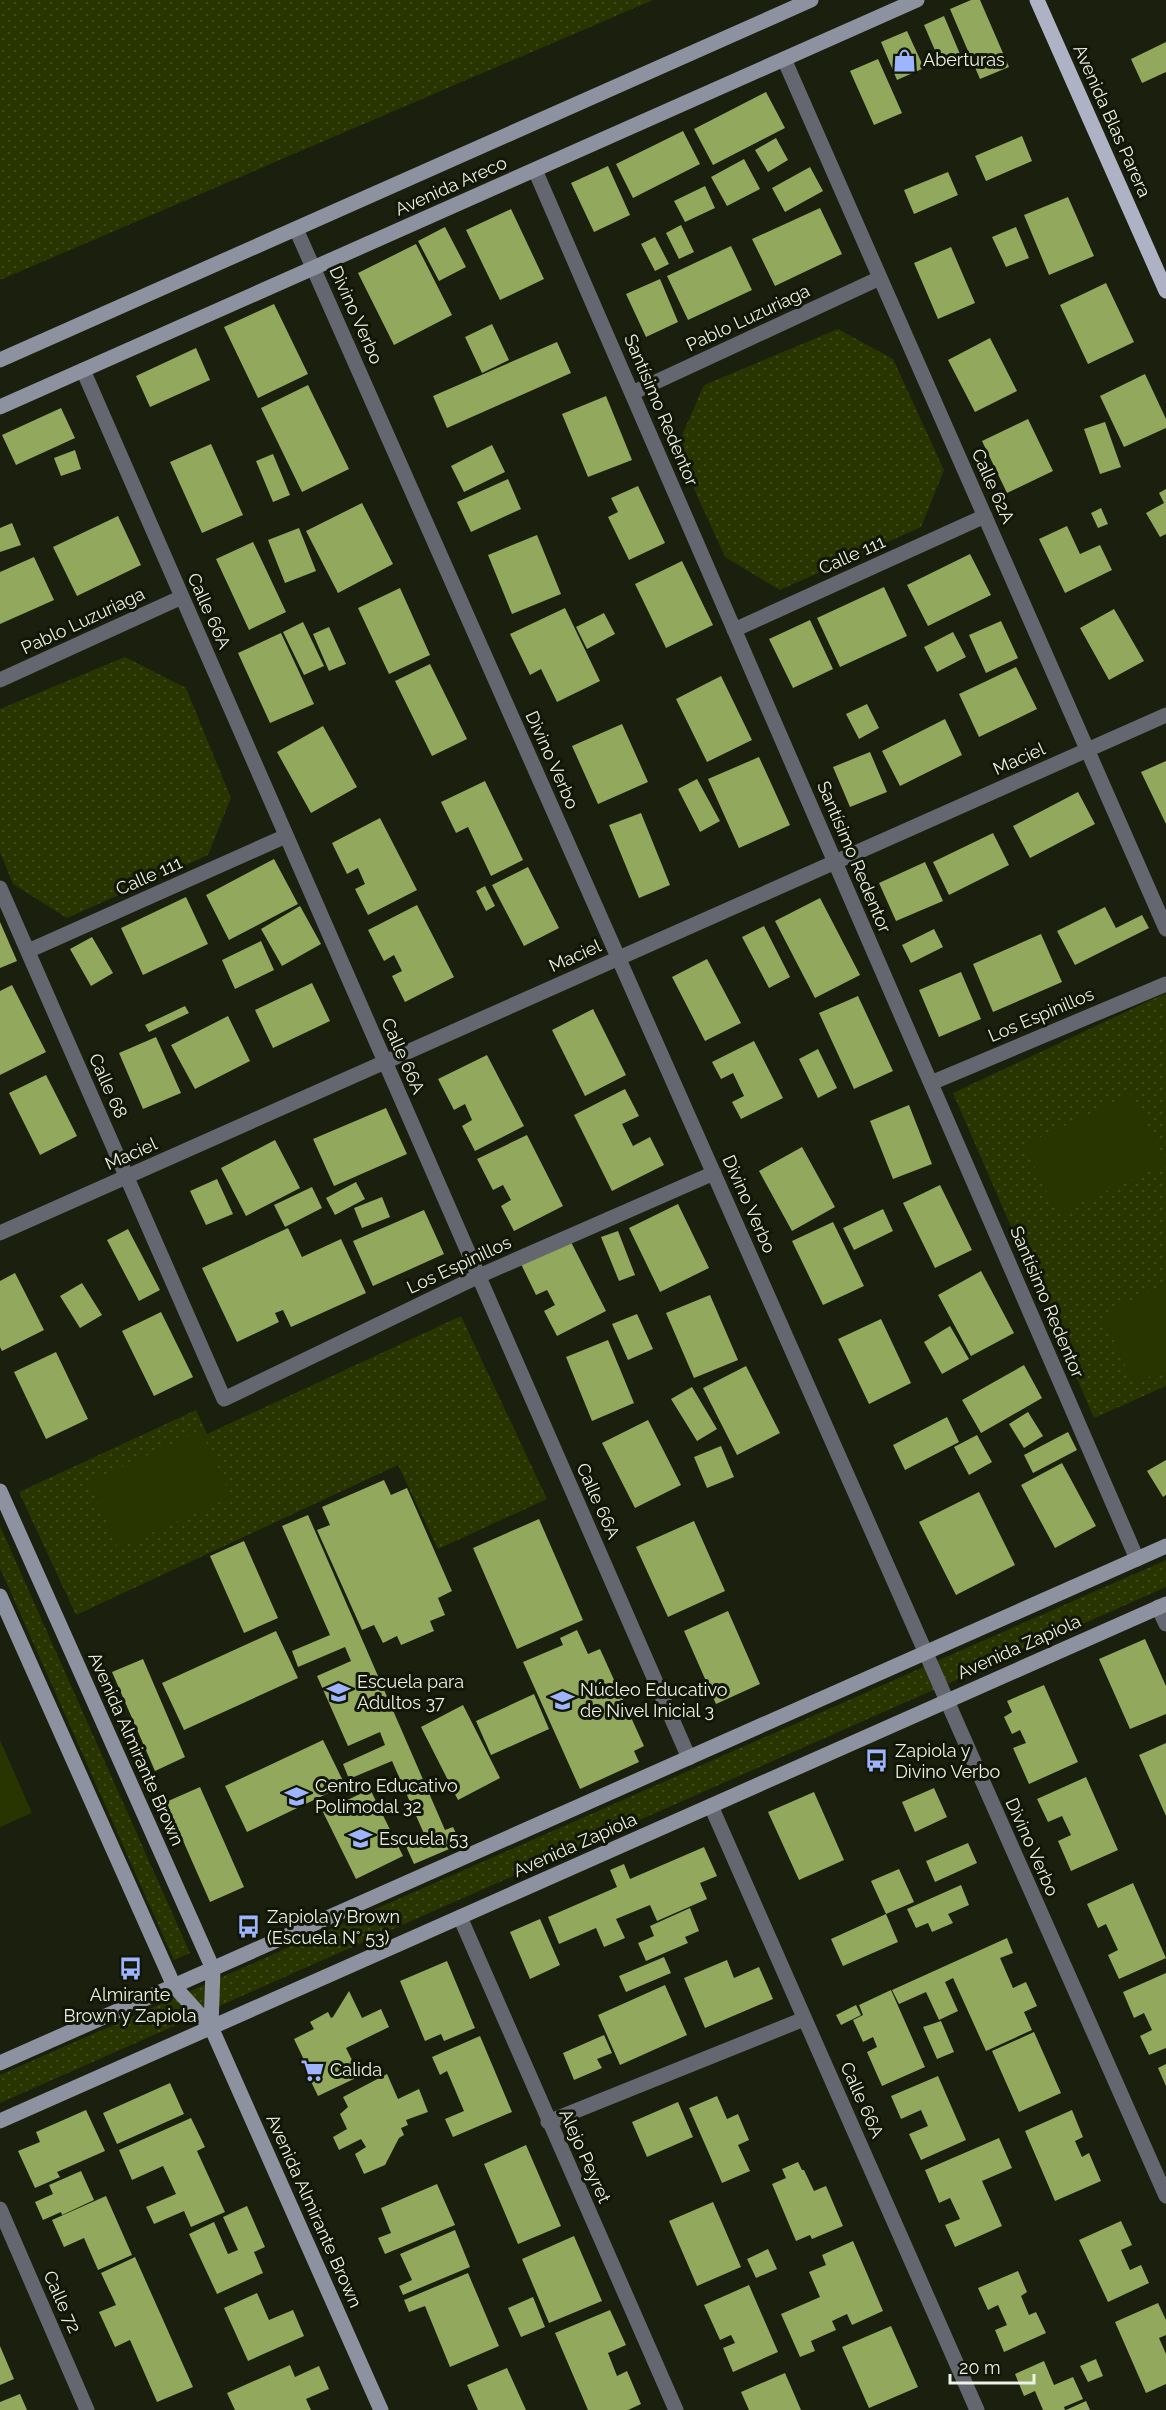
<svg xmlns="http://www.w3.org/2000/svg" width="1166" height="2410" font-family="Raleway,sans-serif">
  <style>
    .green { fill: url(#green-dots) }
    .pitch { fill: #283500 }
    .building { fill: #92a95d }
    .lines { fill: none; stroke-linecap: round; stroke-linejoin: round }
    .minor { stroke: #646770; stroke-width: 15 }
    .secondary { stroke: #8d92a0; stroke-width: 15 }
    .primary { stroke: #adb3c5; stroke-width: 15 }
    .labels { text-anchor: middle; stroke-width: 6; stroke-linejoin: round; paint-order: stroke }
    .poi-label { font-size: 18px; fill: #ecf0e5; stroke: #111606; text-anchor: start }
    .street-label { font-size: 18px; fill: #ecf0e5; stroke: #111606 }
  </style>
  <defs>
    <pattern id="green-dots" width="8" height="8" patternUnits="userSpaceOnUse" patternTransform="scale(1.5)"><rect width="8" height="8" fill="#283500"/><path d="M2 2h.1M6 6h.1" fill="none" stroke="#3d4919" stroke-width="1.8" stroke-linecap="round"/></pattern>
  </defs>
  <rect width="100%" height="100%" fill="#1a1f0e"/>
  <path class="green" d="M0,0h653l-653,280z
    M838,329l55,30 51,111 -23,57 -141,63 -55,-33 -49,-108 28,-64z
    M125,657l61,31 45,110 -23,57 -141,63 -54,-34 -13,-32v-143z
    M1166,993v393l-72,32 -141,-325z
    M461,1316l86,183 -109,50 -40,-84 -322,150 -57,-123 177,-82 11,24z
    M0,1526l190,427 -16,7 -174,-392z
    M1166,1560v27l-1166,516v-28z"/>
  <path class="pitch" d="M1132,1094l34,69 -108,51 -34,-69z
    M1166,1284v85l-32,15 -32,-69z
    M201,1431l30,66 -113,51 -29,-66z
    M0,1740l32,73 -32,14z"/>
  <path class="building" d="M971,0h9l29,67 -29,12 -30,-70z
    M944,16l16,38 -20,8 -16,-37z
    M907,31l17,37 -27,12 -16,-38z
    M1166,42v30l-24,11 -11,-24z
    M878,59l24,54 -28,12 -24,-54z
    M766,92l19,36 -72,37 -19,-36z
    M683,131l17,33 -67,34 -17,-34z
    M1022,136l10,25 -46,20 -11,-25z
    M776,138l12,22 -20,12 -13,-22z
    M744,159l16,30 -33,17 -16,-29z
    M608,166l22,49 -36,17 -23,-49z
    M810,167l13,24 -38,21 -13,-24z
    M948,172l10,23 -44,19 -10,-24z
    M705,186l10,22 -30,14 -11,-21z
    M1068,197l26,59 -45,19 -25,-60z
    M820,208l22,46 -67,32 -23,-47z
    M511,209l33,70 -44,21 -34,-70z
    M681,225l13,27 -15,7 -13,-26z
    M445,227l21,40 -27,14 -21,-40z
    M1016,227l13,31 -23,9 -14,-30z
    M655,237l14,27 -14,7 -14,-27z
    M416,244l36,71 -58,30 -36,-72z
    M731,246l21,44 -64,30 -21,-44z
    M951,247l24,56 -37,16 -24,-56z
    M660,279l18,43 -32,15 -20,-43z
    M1106,283l28,59 -46,22 -28,-59z
    M274,304l34,70 -50,24 -34,-71z
    M492,324l17,36 -27,13 -17,-36z
    M990,338l27,53 -42,21 -27,-52z
    M557,342l14,31 -124,55 -14,-32z
    M196,348l14,32 -60,27 -14,-31z
    M1145,374l21,45v9l-42,19 -24,-51z
    M308,385l41,84 -47,23 -41,-84z
    M606,396l26,64 -44,17 -26,-63z
    M61,408l14,30 -59,27 -14,-30z
    M1028,419l25,52 -46,22 -25,-52z
    M1105,422l16,45 -21,7 -16,-45z
    M211,444l32,71 -41,18 -32,-71z
    M492,445l13,27 -41,20 -13,-26z
    M75,450l6,19 -20,7 -7,-18z
    M273,454l17,41 -17,7 -17,-41z
    M508,479l13,30 -50,23 -14,-30z
    M638,486l27,57 -36,17 -21,-43 10,-5 -7,-14z
    M1166,489v45l-6,3 -14,-24 18,-10 -5,-10z
    M362,503l31,61 -55,29 -32,-62z
    M1101,508l7,16 -10,4 -7,-15z
    M118,516l23,49 -64,31 -24,-49z
    M12,523l9,22 -21,7v-24z
    M1067,526l13,28 20,-9 12,25 -47,23 -26,-54z
    M299,528l17,43 -31,12 -17,-43z
    M537,535l24,59 -49,20 -24,-59z
    M253,542l33,70 -37,18 -33,-71z
    M970,554l21,41 -63,31 -21,-41z
    M34,557l20,43 -54,24v-52z
    M682,561l31,64 -47,23 -31,-64z
    M884,587l23,49 -67,31 -23,-49z
    M400,588l30,67 -41,19 -31,-66z
    M565,608l35,73 -43,21 -16,-33 -11,6 -20,-41z
    M1114,609l30,52 -35,19 -29,-52z
    M604,613l11,21 -28,15 -11,-22z
    M810,620l23,49 -40,19 -24,-49z
    M1001,621l17,37 -32,15 -17,-38z
    M303,622l21,44 -20,9 -21,-43z
    M329,627l17,37 -17,7 -16,-37z
    M953,632l13,25 -29,15 -13,-25z
    M281,633l33,71 -44,19 -32,-70z
    M430,664l37,75 -35,17 -37,-75z
    M1016,667l21,42 -58,28 -20,-43z
    M721,676l31,64 -45,22 -31,-63z
    M867,704l12,24 -20,11 -13,-25z
    M945,719l17,36 -62,31 -18,-35z
    M622,724l26,58 -50,22 -26,-58z
    M323,726l34,61 -46,26 -34,-61z
    M870,752l17,40 -37,15 -17,-40z
    M759,757l31,68 -51,23 -31,-69z
    M1166,761v63l-25,-52z
    M697,779l23,42 -20,11 -22,-43z
    M485,781l38,79 -32,16 -23,-49 -12,6 -15,-31z
    M1078,792l17,32 -65,34 -17,-32z
    M641,813l29,72 -31,13 -30,-73z
    M380,818l37,72 -49,25 -13,-26 10,-5 -7,-16 -11,6 -15,-31z
    M993,833l16,32 -60,30 -16,-33z
    M274,859l24,45 -69,36 -23,-45z
    M925,862l18,39 -47,20 -17,-38z
    M528,867l31,61 -35,18 -32,-61z
    M485,886l10,20 -9,5 -10,-20z
    M186,897l22,47 -65,31 -22,-47z
    M820,898l40,77 -45,23 -40,-77z
    M417,905l37,72 -49,25 -13,-26 10,-5 -8,-16 -10,6 -16,-31z
    M300,906l21,38 -39,22 -21,-37z
    M1105,907l11,21 26,-13 7,13 -74,37 -18,-34z
    M0,922l17,39 -17,7z
    M764,926l26,51 -21,11 -27,-51z
    M934,929l9,18 -32,16 -9,-18z
    M1041,934l21,48 -69,30 -20,-48z
    M92,937l21,36 -22,13 -21,-37z
    M261,941l13,29 -39,19 -13,-29z
    M707,959l34,64 -36,18 -33,-64z
    M961,972l20,47 -42,18 -20,-47z
    M312,983l18,38 -57,27 -18,-38z
    M12,985l34,67 -46,23v-84z
    M858,996l35,75 -39,18 -35,-76z
    M185,1006l4,7 -40,19 -4,-7z
    M593,1009l33,66 -41,21 -33,-66z
    M228,1016l22,45 -55,28 -24,-44z
    M156,1037l25,56 -38,16 -24,-56z
    M754,1041l29,57 -42,21 -9,-17 12,-6 -11,-23 -12,6 -9,-17z
    M818,1049l19,39 -19,10 -19,-39z
    M487,1055l37,71 -49,25 -13,-25 10,-6 -7,-16 -11,6 -16,-31z
    M46,1075l31,61 -37,19 -31,-62z
    M625,1089l14,27 -17,8 11,22 17,-9 14,28 -52,26 -38,-76z
    M909,1105l23,59 -39,15 -23,-58z
    M386,1108l21,46 -73,32 -21,-47z
    M527,1135l36,71 -49,25 -13,-25 10,-6 -8,-15 -10,5 -16,-31z
    M275,1140l25,48 -54,28 -25,-48z
    M802,1147l33,60 -43,24 -33,-60z
    M217,1179l16,35 -27,11 -16,-34z
    M356,1182l9,17 -30,16 -9,-17z
    M940,1185l32,65 -37,18 -32,-65z
    M312,1187l10,21 -37,19 -11,-22z
    M382,1197l8,20 -28,11 -8,-20z
    M678,1204l31,64 -49,24 -31,-64z
    M883,1209l10,22 -39,19 -11,-22z
    M424,1210l20,44 -71,32 -20,-45z
    M833,1222l31,64 -41,19 -31,-64z
    M288,1228l14,29 39,-18 25,54 -75,34 -8,-17 -8,3 4,9 -42,20 -35,-74z
    M128,1229l32,61 -21,11 -32,-61z
    M618,1231l17,44 -16,6 -18,-44z
    M570,1240l36,71 -49,25 -13,-25 11,-6 -8,-15 -11,5 -15,-31z
    M981,1271l33,62 -43,23 -33,-61z
    M15,1273l29,57 -42,21 -2,-4v-66z
    M82,1283l20,32 -22,13 -20,-32z
    M710,1295l28,65 -44,18 -28,-65z
    M161,1312l32,65 -39,19 -32,-65z
    M637,1314l16,35 -25,11 -16,-36z
    M881,1319l30,64 -42,21 -31,-65z
    M950,1326l19,33 -27,15 -18,-32z
    M608,1340l26,63 -42,18 -26,-64z
    M56,1352l32,67 -42,20 -32,-67z
    M1024,1365l18,33 -61,35 -19,-33z
    M746,1366l34,67 -43,22 -34,-67z
    M692,1387l25,42 -20,12 -26,-42z
    M1028,1412l15,24 -19,12 -15,-24z
    M947,1417l12,25 -54,28 -12,-25z
    M648,1420l33,65 -46,23 -33,-65z
    M1068,1432l9,18 -44,23 -9,-18z
    M977,1435l15,27 -23,13 -15,-28z
    M721,1446l13,31 -27,11 -13,-31z
    M1166,1460v35l-3,2 -16,-26z
    M1062,1463l34,63 -41,22 -34,-63z
    M384,1480l7,15 16,-7 45,103 -14,7 7,17 -15,6 4,10 -33,14 -4,-9 -14,7 -9,-18 -12,5 -45,-100 13,-5 -8,-18z
    M979,1492l36,73 -59,30 -37,-73z
    M308,1515l137,315 8,-3 8,17 -47,20 -9,-20 20,-8 -33,-75 -43,18 -6,-15 42,-19 -5,-13 -32,14 -31,-70 34,-15 -6,-14 -47,20 -6,-16 38,-16 -48,-109z
    M539,1519l44,101 -66,29 -44,-101z
    M694,1521l31,70 -57,26 -32,-70z
    M244,1541l34,77 -34,15 -34,-77z
    M728,1611l32,73 -44,20 -32,-73z
    M577,1630l11,24 12,-5 44,97 -10,5 5,11 -59,27 -57,-127 40,-17 -3,-7z
    M276,1631l22,47 -114,52 -22,-47z
    M1145,1639l21,47v28l-36,15 -31,-70z
    M143,1659l42,98 -30,14 -43,-99z
    M1044,1685l34,77 -49,22 -16,-36 13,-5 -6,-13 -8,4 -8,-17 8,-5 -5,-11z
    M534,1694l15,35 -58,26 -15,-34z
    M463,1705l37,73 -42,22 -37,-73z
    M323,1740l22,45 -98,47 -22,-46z
    M1166,1743v73l-27,-61z
    M1086,1777l32,73 -47,21 -13,-30 13,-6 -9,-19 -14,6 -11,-23z
    M200,1787l44,100 -34,15 -44,-100z
    M934,1788l13,29 -32,15 -13,-30z
    M370,1789l33,67 -47,23 -33,-67z
    M814,1792l30,68 -45,20 -31,-68z
    M968,1843l9,20 -42,19 -9,-21z
    M704,1847l13,29 -17,7 7,16 -50,22 -7,-16 -34,14 9,19 -21,9 -8,-19 -37,16 -11,-27 69,-30 -7,-17 14,-6 6,15z
    M899,1869l15,33 -28,12 -15,-33z
    M1133,1883l33,75 -47,21 -11,-24 10,-5 -12,-26 -8,4 -11,-24z
    M961,1885l8,20 -21,9 5,9 -21,9 -4,-9 -12,5 -9,-19z
    M690,1908l9,23 -14,6 3,6 -42,18 -8,-18 16,-7 -4,-10z
    M886,1914l12,28 -55,24 -12,-27z
    M540,1919l20,46 -30,14 -20,-47z
    M1007,1938l6,15 -13,5 13,30 13,-6 11,24 -13,6 8,18 -46,21 -33,-73 -8,4 13,29 -19,9 -13,-28 -27,12 -7,-14z
    M664,1957l7,16 -45,19 -7,-16z
    M727,1960l7,18 25,-11 14,32 -68,29 -21,-50z
    M447,1961l28,67 -31,13 -3,-7 -16,7 -25,-60z
    M1166,1973v75l-17,7 -9,-19 12,-6 -8,-17 -10,5 -11,-26z
    M665,1985l22,50 -67,30 -22,-50z
    M891,1990l34,77 -43,19 -15,-34 10,-5 -4,-10 -10,5 -10,-22 10,-5 -4,-10z
    M349,1991l13,27 19,-9 8,18 -43,21 14,28 -42,20 -15,-31 3,-1 -12,-25 20,-10 -4,-7 18,-10 3,6 2,-1z
    M856,2005l5,10 -20,10 -5,-10z
    M941,2021l13,31 -17,7 -14,-32z
    M1034,2032l27,61 -42,19 -27,-61z
    M604,2035l8,18 -15,6 5,9 -28,12 -11,-27z
    M480,2036l32,76 -59,25 -8,-18 19,-8 -17,-40 -7,4 -8,-18z
    M1166,2064v22l-8,-18z
    M387,2074l11,25 21,-10 9,23 -22,8 2,5 -7,3 3,7 -5,3 -14,27 -21,9 -9,-20 11,-7 -5,-8 -22,11 -6,-13 14,-8 -7,-15 8,-7 -5,-10z
    M938,2076l28,64 -45,20 -12,-26 19,-8 -7,-16 -20,9 -10,-23z
    M170,2083l14,31 -67,30 -14,-31z
    M717,2096l10,23 11,-5 11,26 -11,5 12,26 -28,12 -33,-75z
    M678,2102l15,35 -46,20 -15,-35z
    M86,2110l19,41 -48,21 3,5 -25,11 -17,-37 22,-9 -4,-10z
    M1072,2110l11,27 -8,4 7,16 7,-4 12,28 -46,20 -30,-70z
    M191,2118l14,29 -8,4 28,61 -34,15 -7,-16 -30,13 -8,-17 30,-13 -13,-28 -31,14 -13,-30z
    M999,2138l13,30 -30,13 20,45 -47,21 -10,-22 15,-6 -10,-21 -11,5 -14,-33z
    M526,2145l35,81 -43,18 -34,-80z
    M798,2162l4,8h2l10,21 12,-5 17,40 -31,13 -2,-4 -14,6 -24,-57 14,-6 -4,-9z
    M81,2171l13,29 -32,15 -1,-3 -18,8 -8,-18 18,-8 -4,-9z
    M437,2184l18,41 -70,29 -7,-16 13,-5 -10,-25z
    M106,2196l26,59 -34,15 -14,-32 -20,9 -12,-27z
    M713,2202l28,65 -44,19 -28,-65z
    M247,2206l18,41 -11,5 9,21 -46,21 -28,-60 25,-12 14,32 10,-4 -15,-33z
    M1121,2221l11,24 -11,5 9,20 11,-5 8,18 -41,19 -29,-62z
    M455,2230l15,37 -67,28 -4,-9 13,-6 -12,-26z
    M574,2236l28,65 -53,22 -27,-64z
    M853,2241l30,70 -31,14 -5,-11 -15,7 4,9 -25,11 4,10 -15,6 -19,-43 39,-17 -11,-25 17,-7 -4,-10z
    M768,2249l9,20 -21,9 -9,-19z
    M135,2257l58,130 -36,15 -27,-62 -15,7 -16,-35 17,-7 -15,-32z
    M1018,2271l9,21 -6,4 8,19 7,-3 10,21 -42,19 -9,-22 12,-5 -9,-20 -10,5 -10,-22z
    M468,2273l31,73 -49,21 -25,-61 -16,6 -5,-12z
    M749,2285l29,67 -45,20 -10,-24 12,-5 -4,-8 -11,5 -16,-35z
    M257,2293l12,27 24,-10 11,26 -56,25 -24,-53z
    M533,2297l12,30 -24,10 -13,-29z
    M1158,2303l8,17v15l-7,3 7,16v30l-20,9 -31,-71z
    M610,2310l16,35 -18,8 9,23 10,-5 14,33 -13,6h-40l-33,-77z
    M891,2326l27,61 -49,21 -27,-61z
    M0,2346l14,33 -14,6z
    M1096,2359l7,17 -15,6 -8,-16z
    M1044,2361l10,24 19,-8 10,22 -19,8 1,3h-22l-8,-19 -11,5 -9,-22z
    M290,2365l5,12 24,-11 10,23 -23,10 5,11h-76l-8,-17z
    M507,2368l19,42h-48l-11,-25z
    M785,2373l16,37h-52l-8,-18z
    M20,2394l7,16h-27v-8z
    M1086,2401l4,9h-24z"/>
  <g class="lines">
    <path class="minor" d="M784,59l382,870
      M535,170l602,1389
      M296,229l870,1967
      M83,370l606,1388
      M632,393l248,-115
      M734,630l251,-114
      M0,680l182,-83
      M0,888l224,511 255,-123 235,-103
      M28,951l258,-115
      M931,1083l235,-99
      M0,1233l1166,-518
      M1158,1607l8,17
      M711,1806l266,604
      M460,1917l216,493
      M548,2122l256,-103
      M0,2209l87,201"/>
    <path class="secondary" d="M0,360l811,-360
      M0,407l917,-407
      M0,1491l213,478 -2,58
      M0,1596l174,390 37,41 170,383
      M0,2063l1166,-517
      M0,2121l1166,-517"/>
    <path class="primary" d="M1037,0l129,291"/>
  </g>
  <defs>
    <symbol id="shop-bare" viewBox="-9 -9 18 18"><path d="M-5-2.5h2.3a2.7 3.5 0 0 1 5.4 0H5L5.5 6h-11ZM-1.5-2.5h3a1.5 2.3 0 0 0-3 0Z" fill="#9eb4fd" stroke="#111606" stroke-width="2.5" paint-order="stroke"/></symbol>
    <symbol id="school-bare" viewBox="-9 -9 18 18"><path d="M0-5L7-2L0 1L-7-2ZM-4 1L0 2.5L4 1V4Q0 6-4 4Z" fill="#9eb4fd" stroke="#111606" stroke-width="2.5" paint-order="stroke"/></symbol>
    <symbol id="bus-bare" viewBox="-9 -9 18 18"><path d="M-5-6H5V4H4V6H2V4H-2V6H-4V4H-5ZM-3.5-4V0h7V-4ZM-3.5 1.2v1.5H-2V1.2ZM2 1.2v1.5H3.5V1.2Z" fill="#9eb4fd" stroke="#111606" stroke-width="2.5" paint-order="stroke"/></symbol>
    <symbol id="supermarket-bare" viewBox="-9 -9 18 18"><path d="M-6-5.5h2.5l.6 2H6L4.5 2H-2.5L-4.4-4H-6ZM-1.5 3.2a1.3 1.3 0 1 0 .1 0ZM3 3.2a1.3 1.3 0 1 0 .1 0Z" fill="#9eb4fd" stroke="#111606" stroke-width="2.5" paint-order="stroke"/></symbol>
  </defs>
  <g fill-rule="evenodd">
    <use href="#shop-bare" x="888" y="44" width="33" height="33"/>
    <use href="#school-bare" x="322" y="1676" width="33" height="33"/>
    <use href="#school-bare" x="546" y="1684" width="33" height="33"/>
    <use href="#bus-bare" x="860" y="1744" width="33" height="33"/>
    <use href="#school-bare" x="280" y="1780" width="33" height="33"/>
    <use href="#school-bare" x="344" y="1822" width="33" height="33"/>
    <use href="#bus-bare" x="232" y="1910" width="33" height="33"/>
    <use href="#bus-bare" x="114" y="1952" width="33" height="33"/>
    <use href="#supermarket-bare" x="296" y="2054" width="33" height="33"/>
  </g>
  <g class="labels">
    <g class="poi-label">
      <text x="923" y="66">Aberturas</text>
      <text x="357" y="1688">Escuela para<tspan x="357" dy="21">Adultos 37</tspan></text>
      <text x="580" y="1696">Núcleo Educativo<tspan x="580" dy="21">de Nivel Inicial 3</tspan></text>
      <text x="895" y="1757">Zapiola y<tspan x="895" dy="21">Divino Verbo</tspan></text>
      <text x="315" y="1792">Centro Educativo<tspan x="315" dy="21">Polimodal 32</tspan></text>
      <text x="379" y="1845">Escuela 53</text>
      <text x="267" y="1923">Zapiola y Brown<tspan x="267" dy="21">(Escuela N° 53)</tspan></text>
      <text x="130" y="2001" text-anchor="middle">Almirante<tspan x="130" dy="21">Brown y Zapiola</tspan></text>
      <text x="330" y="2076">Calida</text>
    </g>
    <g class="street-label">
      <text transform="translate(1112 121) rotate(66)" y="6">Avenida Blas Parera</text>
      <text transform="translate(451 186) rotate(-24)" y="6">Avenida Areco</text>
      <text transform="translate(356 315) rotate(66)" y="6">Divino Verbo</text>
      <text transform="translate(748 318) rotate(-25)" y="6">Pablo Luzuriaga</text>
      <text transform="translate(661 410) rotate(67)" y="6">Santísimo Redentor</text>
      <text transform="translate(993 486) rotate(66)" y="6">Calle 62A</text>
      <text transform="translate(852 555) rotate(-24)" y="6">Calle 111</text>
      <text transform="translate(209 611) rotate(66)" y="6">Calle 66A</text>
      <text transform="translate(83 621) rotate(-25)" y="6">Pablo Luzuriaga</text>
      <text transform="translate(1019 759) rotate(-24)" y="6">Maciel</text>
      <text transform="translate(552 760) rotate(66)" y="6">Divino Verbo</text>
      <text transform="translate(854 857) rotate(67)" y="6">Santísimo Redentor</text>
      <text transform="translate(149 876) rotate(-24)" y="6">Calle 111</text>
      <text transform="translate(575 956) rotate(-24)" y="6">Maciel</text>
      <text transform="translate(1041 1015) rotate(-23)" y="6">Los Espinillos</text>
      <text transform="translate(403 1056) rotate(66)" y="6">Calle 66A</text>
      <text transform="translate(108 1086) rotate(66)" y="6">Calle 68</text>
      <text transform="translate(131 1154) rotate(-24)" y="6">Maciel</text>
      <text transform="translate(749 1204) rotate(66)" y="6">Divino Verbo</text>
      <text transform="translate(459 1265) rotate(-25)" y="6">Los Espinillos</text>
      <text transform="translate(1047 1302) rotate(67)" y="6">Santísimo Redentor</text>
      <text transform="translate(598 1501) rotate(66)" y="6">Calle 66A</text>
      <text transform="translate(1019 1647) rotate(-24)" y="6">Avenida Zapiola</text>
      <text transform="translate(136 1749) rotate(66)" y="6">Avenida Almirante Brown</text>
      <text transform="translate(575 1845) rotate(-24)" y="6">Avenida Zapiola</text>
      <text transform="translate(1032 1847) rotate(66)" y="6">Divino Verbo</text>
      <text transform="translate(862 2100) rotate(66)" y="6">Calle 66A</text>
      <text transform="translate(585 2156) rotate(66)" y="6">Alejo Peyret</text>
      <text transform="translate(314 2211) rotate(66)" y="6">Avenida Almirante Brown</text>
      <text transform="translate(62 2302) rotate(66)" y="6">Calle 72</text>
    </g>
  </g>
  <path d="M950 2374v9h84v-9" fill="none" stroke="#ecf0e5" stroke-width="3"/>
  <text x="959" y="2374" font-size="18" fill="#ecf0e5" stroke="#111606" stroke-width="4.5" paint-order="stroke">20 m</text>
</svg>
